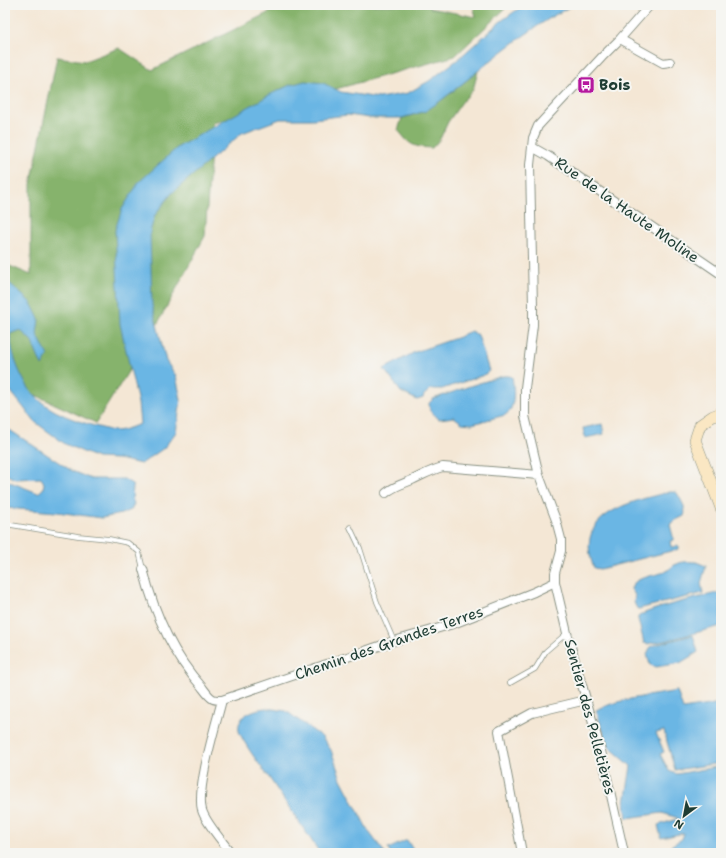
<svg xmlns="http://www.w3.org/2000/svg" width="726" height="858" font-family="'Shantell Sans',sans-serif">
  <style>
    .forest { fill: #86b36c; stroke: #527850 }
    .water { fill: #6bb6e4; stroke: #457a8c }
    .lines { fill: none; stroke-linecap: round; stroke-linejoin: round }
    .lane-casing { stroke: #8a9284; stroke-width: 5.5 }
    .street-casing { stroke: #8a9284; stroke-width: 10 }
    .secondary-casing { stroke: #8a9284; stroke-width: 12 }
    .lane { stroke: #fff; stroke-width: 4 }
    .street { stroke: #fff; stroke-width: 8 }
    .secondary { stroke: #fae7c3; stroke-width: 11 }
    .labels { text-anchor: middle; stroke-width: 4; stroke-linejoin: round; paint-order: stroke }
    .poi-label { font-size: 15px; font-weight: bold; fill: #1f3d34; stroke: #f6f6f2; text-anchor: start }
    .street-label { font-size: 15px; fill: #1f3d34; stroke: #f6f6f2 }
  </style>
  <rect width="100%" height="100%" fill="#f6f6f2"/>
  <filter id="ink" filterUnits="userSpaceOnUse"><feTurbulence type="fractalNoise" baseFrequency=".025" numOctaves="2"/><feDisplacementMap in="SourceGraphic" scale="8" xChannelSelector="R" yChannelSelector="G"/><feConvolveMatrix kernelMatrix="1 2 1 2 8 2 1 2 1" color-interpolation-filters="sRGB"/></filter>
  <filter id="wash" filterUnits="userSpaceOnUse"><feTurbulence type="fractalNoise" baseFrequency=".012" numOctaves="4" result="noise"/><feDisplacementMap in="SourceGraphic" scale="16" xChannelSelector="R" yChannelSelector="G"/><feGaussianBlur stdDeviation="0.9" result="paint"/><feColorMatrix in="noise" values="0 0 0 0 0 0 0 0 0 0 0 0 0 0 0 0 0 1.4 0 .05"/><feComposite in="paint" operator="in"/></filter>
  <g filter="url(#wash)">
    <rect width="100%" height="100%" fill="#f4e7d5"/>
    <path class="forest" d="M284,5h143l3,3 46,9 -3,-12h36l-54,51 -242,67 -8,113 -52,96 -57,91 -91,-42v-117l26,11v-91l26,-127 28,4 34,-13 33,22z
      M478,71l-5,19 -11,12 -14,20 -8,17 -8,9c-20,-1 -22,-3 -34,-18l4,-12c31,-7 52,-28 76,-47z"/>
    <path class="water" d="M524,5h49c-49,25 -91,64 -134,97l-13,9 -24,7h-32l-22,-3 -35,4h-33l-38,14 -70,60 -17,22 -5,17 2,73 14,56 10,15 5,24 -5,32 -12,16 -23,16 -23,-5 -21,-1 -32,-14 -30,-22 -30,-38v-105l26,24 8,16 -2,15 11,22 -6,10 -11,-26 -11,-10 -10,4c2,22 10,45 25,62 16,17 42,25 63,31 5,1 11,3 15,4 10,0 19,-4 27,-7l-2,-21 -18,-79 -5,-94 7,-21 17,-27 39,-35 93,-53 19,-9 15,-4 18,2 18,9 38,6 29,-5 21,-12 28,-21 44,-39z
      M471,331l7,4 11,36 -5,4 -42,14h-11l-7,6 -1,3 -6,2 -16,-8 -17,-23 31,-17 44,-15 5,-3z
      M503,376h6l3,1c2,11 4,32 -7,38l-33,9 -10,-1 -8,-6 -15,2 -9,-8 -1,-8 4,-4 40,-14z
      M602,424l2,10 -19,4 -2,-10z
      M5,427l67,44 19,8h33l8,5 1,3 -1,11 2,6 -3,6 -10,4 -19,4 -45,-6 -52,-4v-28l33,13 5,-4 1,-6 -3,-5 -26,1 -10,-5z
      M669,492h7l1,1c4,7 10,16 7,23l-12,6 -2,3 4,15 -4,1 1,6 8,-1v3l-79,20 -6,-1c-22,-54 36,-66 75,-76z
      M696,562l10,4 -5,17 2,10 -61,15 -3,1 -3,-2 -2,-5 1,-7 -4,-6c2,-13 26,-13 36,-18 3,-2 6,-6 10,-7 5,-3 14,-2 19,-2z
      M721,592v34l-56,15 -18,3 -3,-1 -6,-24v-2c7,-8 68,-21 83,-25z
      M693,635l5,17 -18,11 -24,4 -6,-2 -3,-11 4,-8z
      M677,691l6,18 38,-6v60l-46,7 -11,-39 -8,2 8,19 -4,2 9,17 8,3 44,-8v87h-54l5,-8 10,-6 2,-6 -23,5 -3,-13 20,-6v-1l-16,-5 -35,5 -2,-15 6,-37 -23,-20 -12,-36c25,-12 55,-14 81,-19z
      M266,708l20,3 36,26 9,13 10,29 28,53 16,21h-65l-52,-77c-7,-9 -26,-35 -29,-45 -3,-16 16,-22 27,-23z
      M407,840l8,13h-25l-2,-4z"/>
  </g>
  <g filter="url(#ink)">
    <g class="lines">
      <defs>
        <path id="lane" d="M5,524l73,12 31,3 19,4 11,9 4,17
          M350,527l10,21 17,54 17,39
          M510,683l25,-14 11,-18 21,-18"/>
        <path id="street" d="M620,39l43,24 7,-1
          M532,147l16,9 173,118
          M386,493c8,-7 17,-9 26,-13 11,-5 19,-10 31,-13l96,8
          M143,569c11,43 29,85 59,118 3,4 7,10 11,12 2,1 7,1 9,1l172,-59 59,-17 81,-32 21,-10
          M222,700c-6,24 -26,89 -20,110 3,12 21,32 29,43
          M522,853l-23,-122 33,-18 54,-13
          M624,853l-23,-102 -34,-118 -12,-51v-9l6,-22v-12l-5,-19 -17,-45 -14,-59v-28l8,-63v-19l-3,-141 3,-27 5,-12 64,-69 18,-18 30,-34"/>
        <path id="secondary" d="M721,413l-8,3 -13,9 -5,15 26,68"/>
      </defs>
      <use href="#lane" class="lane-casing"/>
      <use href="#street" class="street-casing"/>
      <use href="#secondary" class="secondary-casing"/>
      <use href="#lane" class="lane"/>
      <use href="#street" class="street"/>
      <use href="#secondary" class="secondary"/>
    </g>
  </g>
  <defs>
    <symbol id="bus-square" viewBox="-11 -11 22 22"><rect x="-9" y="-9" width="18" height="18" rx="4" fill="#b5179e" stroke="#f6f6f2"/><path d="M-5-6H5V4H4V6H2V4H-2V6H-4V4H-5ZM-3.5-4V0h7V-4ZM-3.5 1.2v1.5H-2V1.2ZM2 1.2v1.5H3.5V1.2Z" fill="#fff"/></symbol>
  </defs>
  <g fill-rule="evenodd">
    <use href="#bus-square" x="576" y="75" width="20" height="20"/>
  </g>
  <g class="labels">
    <g class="poi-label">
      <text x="599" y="90">Bois</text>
    </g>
    <g class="street-label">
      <text transform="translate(627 210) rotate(35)" y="5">Rue de la Haute Moline</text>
      <text transform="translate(389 643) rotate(-19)" y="5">Chemin des Grandes Terres</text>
      <text transform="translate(590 717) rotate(75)" y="5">Sentier des Pelletières</text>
    </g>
  </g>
  <rect width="726" height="858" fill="none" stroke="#f6f6f2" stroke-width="20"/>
  <g transform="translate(684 816) rotate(212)" stroke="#f6f6f2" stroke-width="3" paint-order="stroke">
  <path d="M0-3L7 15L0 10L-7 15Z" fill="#1f3d34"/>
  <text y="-6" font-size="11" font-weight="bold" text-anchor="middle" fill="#1f3d34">N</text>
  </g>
</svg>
